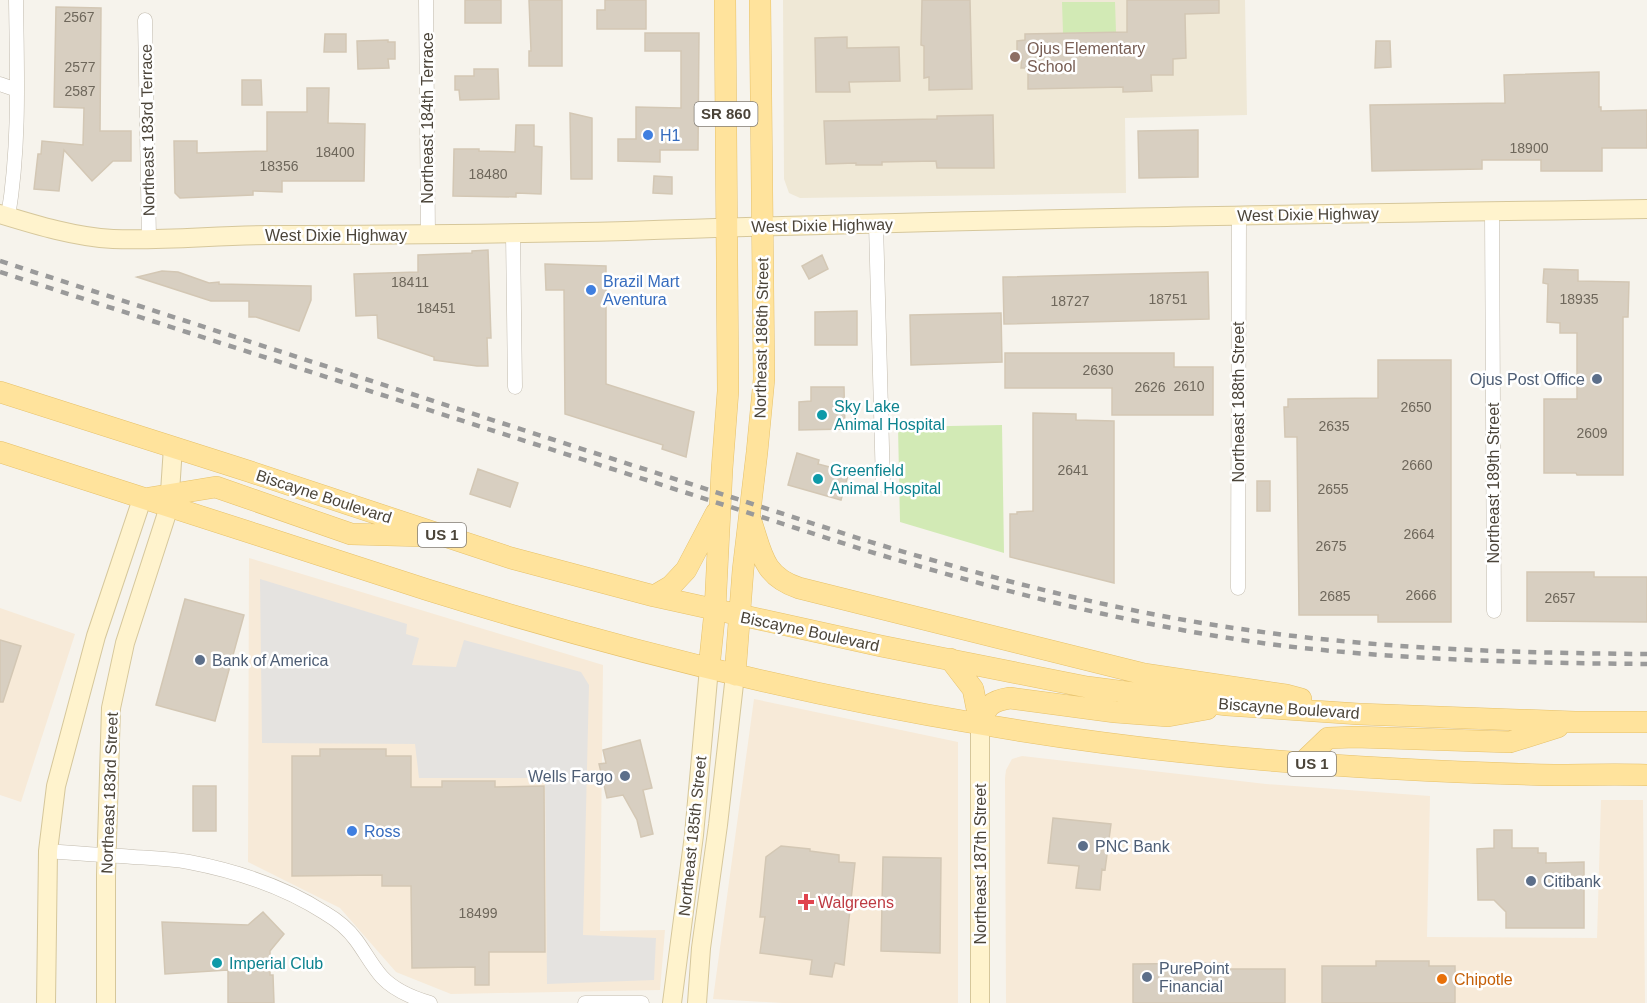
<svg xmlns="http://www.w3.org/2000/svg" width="1647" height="1003" font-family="Arial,sans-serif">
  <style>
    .commercial { fill: #f7ead8 }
    .education { fill: #efe8d6 }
    .green { fill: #d2eab5 }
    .parking { fill: #e5e3e0 }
    .building { fill: #d8cfc1; stroke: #d3c7b4; stroke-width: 1.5 }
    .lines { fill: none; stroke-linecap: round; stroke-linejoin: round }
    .street-casing { stroke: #c2bbae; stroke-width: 15 }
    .secondary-casing { stroke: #d6c79b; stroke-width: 20 }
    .primary-casing { stroke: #e6c16a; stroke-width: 22 }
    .street { stroke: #fff; stroke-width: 14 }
    .secondary { stroke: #fff3cd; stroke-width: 18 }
    .primary { stroke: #ffe39c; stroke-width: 21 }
    .rail { stroke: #9a9a9a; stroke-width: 4.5; stroke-dasharray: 8 8; stroke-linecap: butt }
    .education-dot { fill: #8d6e63; stroke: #fff; stroke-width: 2 }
    .shop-dot { fill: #3f7fe0; stroke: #fff; stroke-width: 2 }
    .service-dot { fill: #5c6f8a; stroke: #fff; stroke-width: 2 }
    .culture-dot { fill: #0f9aa8; stroke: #fff; stroke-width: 2 }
    .health-dot { fill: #e0444e; stroke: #fff; stroke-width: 2 }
    .food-dot { fill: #e8710a; stroke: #fff; stroke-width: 2 }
    .labels { text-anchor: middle; stroke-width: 5; stroke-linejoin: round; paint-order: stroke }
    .number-label { font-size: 14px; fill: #6e675b }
    .shield { fill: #fff; stroke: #817c74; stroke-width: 1.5 }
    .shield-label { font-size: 15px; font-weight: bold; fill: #4b4439 }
    .education-label { font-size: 16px; fill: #785e54; stroke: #fff; text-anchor: start }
    .street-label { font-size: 16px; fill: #4b4439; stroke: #fff }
    .shop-label { font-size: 16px; fill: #366cbe; stroke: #fff; text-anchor: start }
    .service-label { font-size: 16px; fill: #4e5e75; stroke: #fff; text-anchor: start }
    .culture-label { font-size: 16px; fill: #0d838f; stroke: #fff; text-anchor: start }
    .health-label { font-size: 16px; fill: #be3a42; stroke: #fff; text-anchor: start }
    .food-label { font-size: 16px; fill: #c56008; stroke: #fff; text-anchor: start }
  </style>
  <rect width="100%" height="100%" fill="#f6f3ec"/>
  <path class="commercial" d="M249,558l354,107 -3,266 65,-1 -5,60 -209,4 -55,-22 -56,-64 -92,-46z
    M0,608l75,26 -54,168 -21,-7z
    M754,699l204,43v261h-175l-70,-4z
    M1022,756l244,28 164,12 -3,141 170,1 4,-138h42l2,203h-639l-1,-225 1,-8 6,-11z"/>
  <path class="education" d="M783,0h462l2,115 -122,3 1,75 -326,5 -11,-5 -5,-14z"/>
  <path class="green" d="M1062,2h53l1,30 -53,1z
    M1002,425l2,128 -104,-31 -2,-95z"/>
  <path class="parking" d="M260,579l147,45 -1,10 13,4 -7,27 44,2 8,-27 117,32 8,13 -6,250 73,3 -2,42 -107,4 -2,-206h-126l-4,-34 -153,-1z"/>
  <path class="building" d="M465,0h36v23h-36z
    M529,0h33v66h-33v-15h2z
    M605,0h41v29h-49v-19h8z
    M922,0h48l2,89 -43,1v-13l-5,1v-32l-3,-1z
    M1127,0h92v13l-34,1 1,44 -13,1v16h-22l1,16 -29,1v-5l-95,2v-21h-7l1,-12 -5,-1v-14l8,-1v-6l102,-2z
    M56,7l45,1 -1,123h31v30h-18l-21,20 -28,-31 -5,41 -25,-2 4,-35h3l1,-13 41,4 1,-37 -30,-1z
    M645,33h54l-1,117h-38v12l-42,-1v-22h18v-32l45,1v-57h-36z
    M325,34h21v18h-22z
    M847,37v11l52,-1 1,34 -51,1 1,10h-34l-1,-54z
    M388,40v2h7v17h-7l1,9 -31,1 -1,-28z
    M1376,41h14l1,26 -16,1z
    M474,69h24l1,30 -39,1 -1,-10h-4v-14h19z
    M1599,72v35h2v4l46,-1v38h-45v23h-61v-11h-59v9l-110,2 -2,-66 135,-2 -1,-28z
    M242,80h19l1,25h-20z
    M307,88h22l-1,35 37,1 -1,57h-82v11l-29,-1v4l-73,3 -5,-5 -1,-52h23v12l70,-2v-39h40z
    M570,113l22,5v61h-21z
    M993,115l1,53h-57l-1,-7 -54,1v3h-26v-2l-30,1 -2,-43 113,-2v-3z
    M516,125h18v21l8,1 -1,47 -25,-1v4l-63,-1 1,-47h25v2l36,1z
    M1198,130v47l-59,1 -1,-47z
    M654,176l18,1v17l-19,-1z
    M488,250l3,88h-4l1,28h-11l-43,-6v-3l-56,-19 -1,-23 -21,1 -2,-42 64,-2v-17l54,-2v-2z
    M822,255l6,14 -19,10 -7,-13z
    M545,264l61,2v118l88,28 -8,45 -24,-8 1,-4 -98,-31 -1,-124h-18z
    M1544,269l34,1v11l51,1 -1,35h-5v158h-46l-1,-2h-32v-74h33v-66h-17v-10l-13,-1 1,-38 -5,-1z
    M162,271l16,1 31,11 10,-1v2l92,2v14l-12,31 -43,-14h-7v-16h-38l-74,-24z
    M1208,272l1,47 -205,5 -1,-47z
    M857,311v34h-42v-33z
    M1001,313l1,49 -91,3 -1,-50z
    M1005,353h169v14h39v48h-101v-27h-107z
    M1378,360h73v262h-73v-7h-79l-2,-178h-12l-1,-30h4v-8l90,-1z
    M811,387h33l1,42 -46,1v-28l12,-1z
    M1033,413l43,1v6l38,1v162l-104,-26v-43h7v-2l16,-1z
    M797,453l22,7 -1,4 31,8 -8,28 -53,-15z
    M478,469l40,14 -8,24 -40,-13z
    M1257,481h13v30h-13z
    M1527,572h67v5h53v45l-120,-1z
    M185,599l59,16 -29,106 -59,-16z
    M0,640l21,6 -18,56h-3z
    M640,740l12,48 -9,2 10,44 -12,3 -4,-17 -14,-25 -16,3 -8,-34 7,-1 -3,-13z
    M320,749h66v7h25v31h31v-6h53v6l49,-1 1,166h-56v33h-14v-18l-63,1 -1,-82h-29v-11l-90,1v-120h28z
    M193,786h23v45h-23z
    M1053,818l58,6 -6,46 -3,-1 -2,21 -24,-2 3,-22 -31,-3z
    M1494,830h18v18h26v5h8v10l38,-1v66h-78v-16l-12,-12h-16l-1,-51 17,-1z
    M781,846l29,3v2l29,4v7l16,1 -11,102 -9,-2 -3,14 -22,-3 2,-14 -52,-7 5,-36h-5l6,-60z
    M883,857l58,1 -1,95 -59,-2z
    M263,912l21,22 -14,17v24h3l1,28h-46v-33l-63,4 -3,-52 86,3z
    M1376,961h53v5h26v37h-133v-37h54z
    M1226,963v6h59v34h-152v-39z"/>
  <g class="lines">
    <defs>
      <path id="street" d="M426,0l2,235
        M145,20l4,219
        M0,84l17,6
        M1492,211l2,400
        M8,217c12,-72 9,-144 8,-217
        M876,224l7,261
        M513,234l2,153
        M1238,588l1,-372
        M48,851c24,2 48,4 73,5 22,2 45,2 68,6 47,9 96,25 136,51 12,7 23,16 31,27 9,12 16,26 26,37 12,13 31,21 48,26
        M585,1003h57"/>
      <path id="secondary" d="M0,214c36,11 75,23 113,25 53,2 105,-4 158,-4 119,0 237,-1 356,-4 340,-12 680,-17 1020,-22
        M980,724v279
        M46,1003l2,-152 8,-65 40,-150 46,-137
        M106,1003v-128l5,-167 14,-65 44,-136 4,-60
        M672,1003l22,-168 15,-167
        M697,1003l4,-55 17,-123 17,-150"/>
      <path id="primary" d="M0,392l248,79 263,87 143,38 227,50 206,41 140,18 132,9 216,8h72
        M0,452c86,28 172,55 258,83 57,18 113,37 170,55 180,56 365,103 552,134 189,33 382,46 574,51 31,0 62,-1 93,0
        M149,498l67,-11 135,47 73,2
        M751,521c11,33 12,55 48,67l345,86 142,21 15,4
        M654,596l17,-10 15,-16 30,-57
        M950,659l23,30 7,35
        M709,668l6,-58 7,-141 6,-78 -3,-391
        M735,675l8,-105 14,-118 7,-73 -4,-379
        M980,724c7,-18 10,-23 30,-26l105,14 53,4 39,-7
        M1302,763l26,-25 27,-1 155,5 48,-15"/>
    </defs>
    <use href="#street" class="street-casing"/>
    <use href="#secondary" class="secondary-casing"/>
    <use href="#primary" class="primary-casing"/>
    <use href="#street" class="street"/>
    <use href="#secondary" class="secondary"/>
    <use href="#primary" class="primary"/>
    <path class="rail" d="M0,261l864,279c126,38 253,72 384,90 132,19 266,23 399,24
      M0,272l861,277c139,42 280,79 424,97 120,14 241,17 362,18"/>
  </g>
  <circle class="education-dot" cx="1015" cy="57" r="6"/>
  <g class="shop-dot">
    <circle cx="648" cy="135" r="6"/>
    <circle cx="591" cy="290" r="6"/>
    <circle cx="352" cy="831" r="6"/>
  </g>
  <g class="service-dot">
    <circle cx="1597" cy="379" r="6"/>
    <circle cx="200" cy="660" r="6"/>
    <circle cx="625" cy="776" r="6"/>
    <circle cx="1083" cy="846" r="6"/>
    <circle cx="1531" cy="881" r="6"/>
    <circle cx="1147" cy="977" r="6"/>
  </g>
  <g class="culture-dot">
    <circle cx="822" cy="415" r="6"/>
    <circle cx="818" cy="479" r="6"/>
    <circle cx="217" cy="963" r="6"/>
  </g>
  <path class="health-dot" d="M803 893h6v6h6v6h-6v6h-6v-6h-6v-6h6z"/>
  <circle class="food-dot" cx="1442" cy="979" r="6"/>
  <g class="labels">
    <g class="number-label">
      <text x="79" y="22">2567</text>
      <text x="80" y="72">2577</text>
      <text x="80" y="96">2587</text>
      <text x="1529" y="153">18900</text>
      <text x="335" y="157">18400</text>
      <text x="279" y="171">18356</text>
      <text x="488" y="179">18480</text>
      <text x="410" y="287">18411</text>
      <text x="1168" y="304">18751</text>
      <text x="1579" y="304">18935</text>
      <text x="1070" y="306">18727</text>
      <text x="436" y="313">18451</text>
      <text x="1098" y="375">2630</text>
      <text x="1189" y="391">2610</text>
      <text x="1150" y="392">2626</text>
      <text x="1416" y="412">2650</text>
      <text x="1334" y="431">2635</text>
      <text x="1592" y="438">2609</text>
      <text x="1417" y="470">2660</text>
      <text x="1073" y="475">2641</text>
      <text x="1333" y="494">2655</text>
      <text x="1419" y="539">2664</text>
      <text x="1331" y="551">2675</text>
      <text x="1421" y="600">2666</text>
      <text x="1335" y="601">2685</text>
      <text x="1560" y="603">2657</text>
      <text x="478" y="918">18499</text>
    </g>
    <g class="shield">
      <rect x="694.5" y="102" width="63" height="24" rx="4.5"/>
      <rect x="418" y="523" width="48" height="24" rx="4.5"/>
      <rect x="1288" y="752" width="48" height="24" rx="4.5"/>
    </g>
    <g class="shield-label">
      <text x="726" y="119">SR 860</text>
      <text x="442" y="540">US 1</text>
      <text x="1312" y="769">US 1</text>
    </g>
    <g class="education-label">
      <text x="1027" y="54">Ojus Elementary<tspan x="1027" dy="18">School</tspan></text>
    </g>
    <g class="street-label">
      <text transform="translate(427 118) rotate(-90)" y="6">Northeast 184th Terrace</text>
      <text transform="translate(147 130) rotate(-91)" y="6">Northeast 183rd Terrace</text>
      <text transform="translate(1308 214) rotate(-1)" y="6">West Dixie Highway</text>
      <text transform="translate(822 225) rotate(-1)" y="6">West Dixie Highway</text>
      <text x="336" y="241">West Dixie Highway</text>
      <text transform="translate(761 338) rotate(-89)" y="6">Northeast 186th Street</text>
      <text transform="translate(1238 402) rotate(-90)" y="6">Northeast 188th Street</text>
      <text transform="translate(1493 483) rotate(-90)" y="6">Northeast 189th Street</text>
      <text transform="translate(324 496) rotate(18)" y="6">Biscayne Boulevard</text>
      <text transform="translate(810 631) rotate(12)" y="6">Biscayne Boulevard</text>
      <text transform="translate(1289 708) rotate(4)" y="6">Biscayne Boulevard</text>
      <text transform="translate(109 793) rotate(-88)" y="6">Northeast 183rd Street</text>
      <text transform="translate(692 836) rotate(-84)" y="6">Northeast 185th Street</text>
      <text transform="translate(980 864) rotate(-90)" y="6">Northeast 187th Street</text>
    </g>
    <g class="shop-label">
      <text x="660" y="141">H1</text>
      <text x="603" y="287">Brazil Mart<tspan x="603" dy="18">Aventura</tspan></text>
      <text x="364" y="837">Ross</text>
    </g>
    <g class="service-label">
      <text x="1585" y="385" text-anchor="end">Ojus Post Office</text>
      <text x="212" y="666">Bank of America</text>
      <text x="613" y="782" text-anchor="end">Wells Fargo</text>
      <text x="1095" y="852">PNC Bank</text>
      <text x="1543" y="887">Citibank</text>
      <text x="1159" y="974">PurePoint<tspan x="1159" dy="18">Financial</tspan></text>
    </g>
    <g class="culture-label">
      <text x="834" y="412">Sky Lake<tspan x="834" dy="18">Animal Hospital</tspan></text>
      <text x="830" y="476">Greenfield<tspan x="830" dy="18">Animal Hospital</tspan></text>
      <text x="229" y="969">Imperial Club</text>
    </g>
    <g class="health-label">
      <text x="818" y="908">Walgreens</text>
    </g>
    <g class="food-label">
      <text x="1454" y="985">Chipotle</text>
    </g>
  </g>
</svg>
